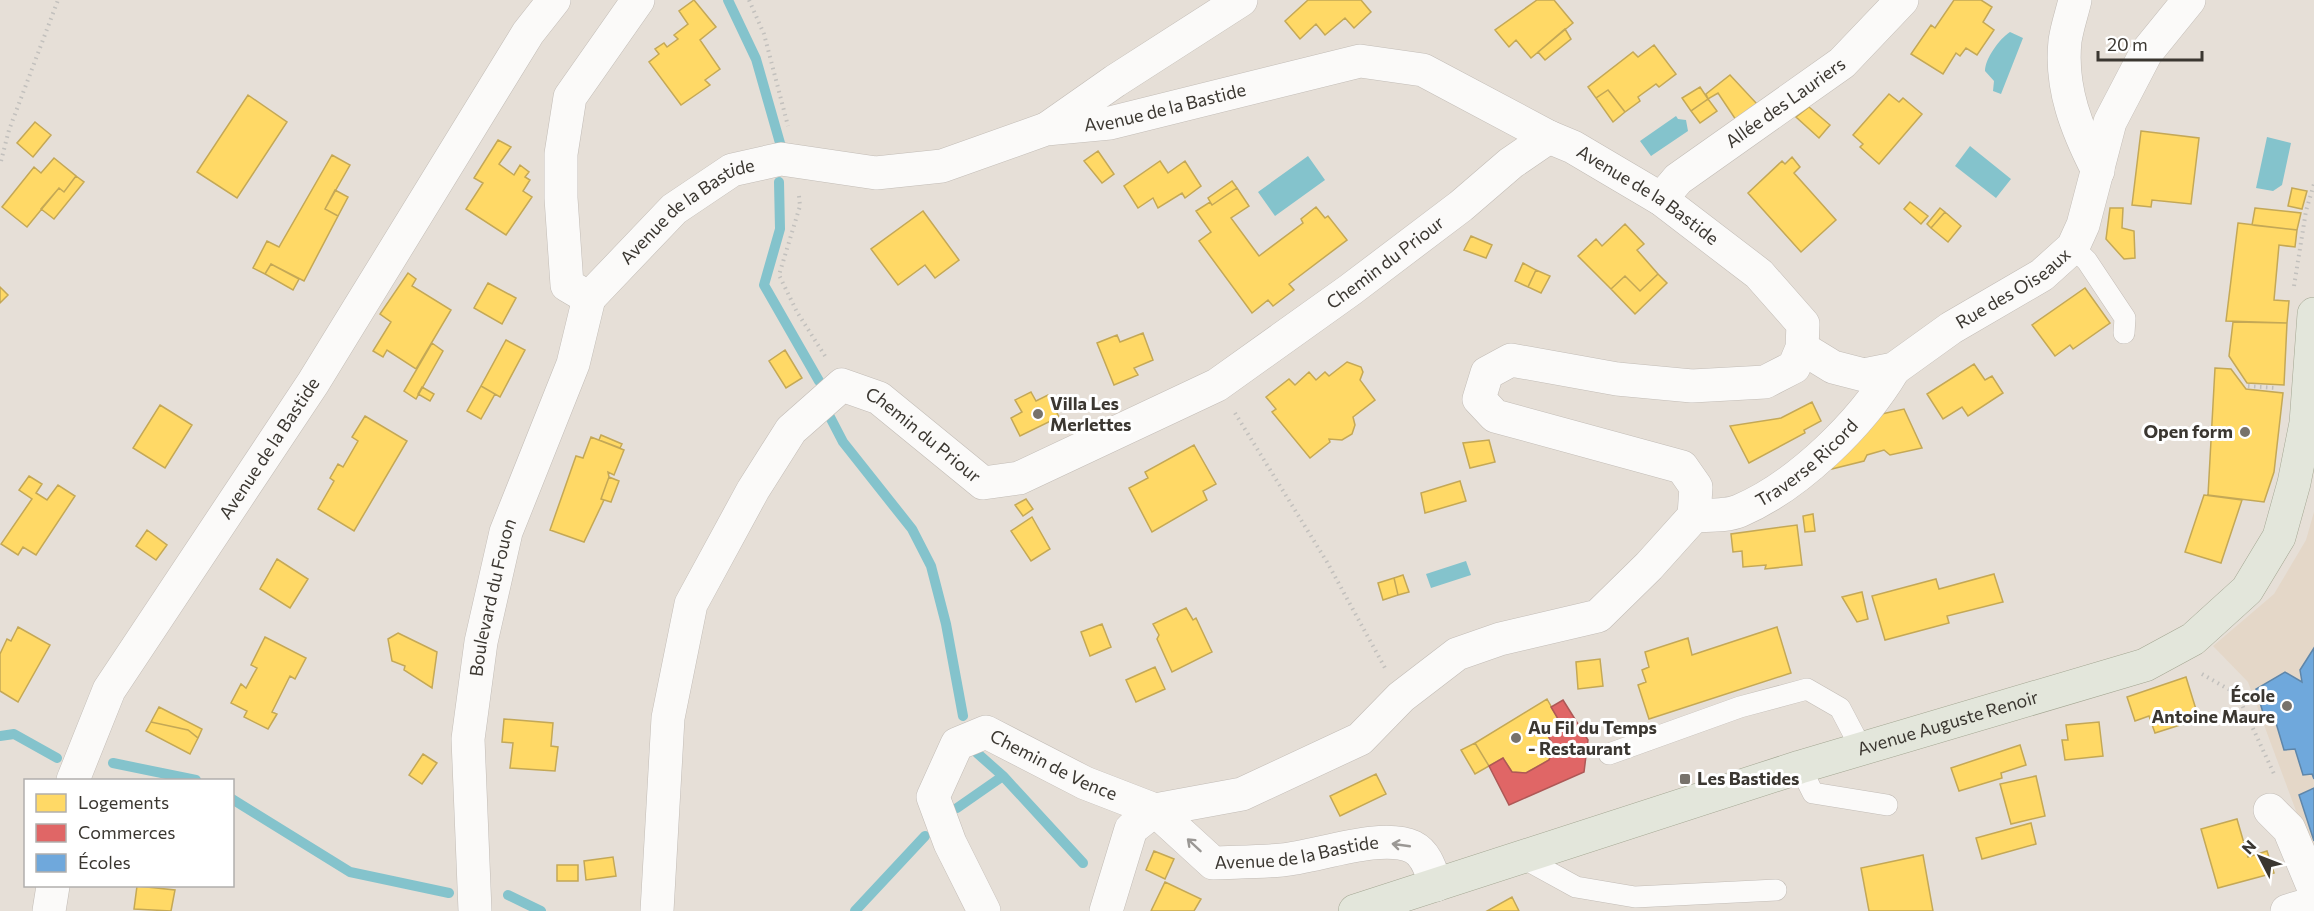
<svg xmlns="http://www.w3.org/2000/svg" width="2314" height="911" font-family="Commissioner,sans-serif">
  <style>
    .built { fill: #e4d7c8 }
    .water { fill: #84c3cc }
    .homes { fill: #ffd966; stroke: #c4a856; stroke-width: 1.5 }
    .shops { fill: #e06666; stroke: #ae5856; stroke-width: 1.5 }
    .schools { fill: #6fa8dc; stroke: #5f86a9; stroke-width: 1.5 }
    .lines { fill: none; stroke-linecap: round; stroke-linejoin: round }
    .stream { stroke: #84c3cc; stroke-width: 10 }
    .service-casing { stroke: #c2bcb6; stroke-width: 22 }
    .minor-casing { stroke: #c2bcb6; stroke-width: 34 }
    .primary-casing { stroke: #a3a692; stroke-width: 34 }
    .path { stroke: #c2c0bd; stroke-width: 4; stroke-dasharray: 1.5 4.5; stroke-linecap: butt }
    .service { stroke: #fbfaf9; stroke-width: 21 }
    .minor { stroke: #fbfaf9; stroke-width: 33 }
    .primary { stroke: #e3e6db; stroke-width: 33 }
    .oneway { stroke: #9b9895 }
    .poi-dot { fill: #77726b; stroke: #fff; stroke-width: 2 }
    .labels { text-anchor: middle; stroke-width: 6; stroke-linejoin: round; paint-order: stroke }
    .street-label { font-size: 18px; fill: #3b3731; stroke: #fff }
    .poi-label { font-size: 18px; font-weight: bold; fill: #3b3731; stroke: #fff; text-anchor: start }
  </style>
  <rect width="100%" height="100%" fill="#e6dfd7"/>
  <path class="built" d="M2314,512v347l-66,-177 -35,-36 61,-52 32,-54z"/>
  <path class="water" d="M2010,32l13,6 -22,56 -8,-3 1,-10 -9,-10c0,-12 14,-32 25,-39z
    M1676,116l2,3 8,1 2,11 -37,25 -11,-15z
    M2267,137l24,6 -9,42 -9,6 -17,-3z
    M1970,146l41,33 -15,19 -41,-32z
    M1308,156l17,24 -50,36 -17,-24z
    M1466,561l5,14 -40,13 -5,-14z"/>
  <path class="homes" d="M694,0l22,27 -16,13 20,29 -15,11 5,5 -29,20 -32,-43 10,-8 -4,-5 9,-6 3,4 11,-8 -4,-4 14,-11 -9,-13z
    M1308,0h53l10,12 -17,16 -9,-10 -20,17 -9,-11 -16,15 -15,-18z
    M1537,0h17l19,23 -42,35 -15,-18 -7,7 -14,-17z
    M1954,0h27l11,7 -9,15 11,8 -17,25 -11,-7 -6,8 -4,-3 -13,21 -32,-20 20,-29 4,3z
    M1565,29l6,10 -26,21 -7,-8z
    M1654,45l22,29 -17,13 -3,-3 -18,13 2,4 -15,11 -17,-22 -12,8 -8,-11 45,-35 5,5z
    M1730,75l28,30 -22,15 -18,-27 -10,6 -2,-5z
    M1700,87l8,12 -17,12 -9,-13z
    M1608,90l17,22 -12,10 -17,-24z
    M1889,94l10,8 4,-4 19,16 -43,50 -19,-17 3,-3 -10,-9z
    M248,95l39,27 -50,76 -40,-26z
    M1708,99l9,12 -17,12 -9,-12z
    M1809,107l21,18 -11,13 -23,-21z
    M35,122l16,13 -18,22 -16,-14z
    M2141,131l58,7 -8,66 -39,-4 -1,7 -19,-2z
    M498,140l13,7 -12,17 15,11 6,-10 9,7 -4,5 5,3 -7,11 9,6 -26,38 -40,-26 17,-26 -9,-5z
    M1098,151l16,23 -12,9 -18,-22z
    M332,155l18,10 -25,44 13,7 -34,65 -33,-17 -6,10 -12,-6 14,-27 12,6z
    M1792,157l8,10 -6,6 42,47 -35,32 -53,-59 34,-32 3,3z
    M54,158l22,18 -12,16 -5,-4 -32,39 -25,-20 32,-40 7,6z
    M1160,161l8,12 17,-12 16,25 -16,12 -3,-5 -24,15 -5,-10 -15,10 -14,-22z
    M76,176l8,6 -30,37 -13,-10 18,-21 5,4z
    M1232,181l5,7 -25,17 -4,-7z
    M1237,188l12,18 -18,12 28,38 44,-33 -2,-4 15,-12 9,11 3,-2 19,24 -58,44 5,6 -21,16 -5,-6 -16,13 -53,-72 12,-9 -15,-21 14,-9 2,3z
    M2292,188l15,3 -5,18 -14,-3z
    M335,190l13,7 -10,19 -13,-7z
    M1910,202l18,14 -7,8 -17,-15z
    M1940,208l5,4 -14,16 -4,-4z
    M2110,208h13l-1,20 12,3 1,27 -11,1 -18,-20z
    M2255,208l46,5 -4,17 -45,-5z
    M923,211l36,49 -24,18 -10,-13 -27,20 -27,-36z
    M1945,212l16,14 -13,16 -17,-14z
    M2238,223l59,7 -2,17 -16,-2 -5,55 15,1 -2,22 -61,-2z
    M1625,224l19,20 -7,6 21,24 -18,17 -15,-15 -14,13 -33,-33 18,-17 6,7z
    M1471,236l21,9 -6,13 -22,-8z
    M1523,263l13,7 -8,17 -13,-6z
    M271,264l28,15 -6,11 -28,-16z
    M1536,270l14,6 -9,17 -13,-6z
    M408,273l8,6 -4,7 39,24 -35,59 -29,-19 -4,7 -10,-6 18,-29 -11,-8z
    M1658,274l9,9 -32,31 -24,-25 14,-13 15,15z
    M488,283l28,15 -14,26 -28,-16z
    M0,287l8,8 -8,8z
    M2085,288l25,35 -37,26 -3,-4 -15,11 -23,-31z
    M2233,322l54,1 -3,62 -37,-2 -18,-27z
    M1143,333l10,27 -19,8 4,7 -24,10 -17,-42 20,-8 3,7z
    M506,340l19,10 -25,47 -19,-11z
    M432,343l11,8 -27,48 -12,-8z
    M785,350l17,28 -16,10 -17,-27z
    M1347,362l14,5 2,5 -3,8 15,20 -22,17 2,8 -3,9 -10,6 -13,-1 1,3 -20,16 -38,-46 4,-3 -10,-12 23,-18 6,6 14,-13 7,8 9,-8 4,4z
    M1974,364l11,16 7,-4 11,17 -35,23 -6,-9 -19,12 -16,-25z
    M2215,368l16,1 15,20 37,4 -9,79 -10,30 -56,-7z
    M481,386l14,8 -14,25 -14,-8z
    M422,387l12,7 -4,7 -12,-7z
    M1031,392l5,9 12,-6 11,22 -39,19 -9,-18 11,-6 -7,-12z
    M1812,402l9,19 -17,9 1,3 -56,30 -19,-37 51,-8z
    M160,405l32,20 -27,43 -32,-20z
    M1904,409l18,39 -32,7 -6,-5 -17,5 -3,6 -32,8 4,-20 32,-32z
    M365,416l42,25 -53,90 -36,-22 16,-28 -4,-3 8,-14 5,3 15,-26 -6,-4z
    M601,435l21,9 -2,4 -21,-8z
    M591,437l33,13 -10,25 -6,-3 1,5 -8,22 3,1 -20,42 -34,-12 26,-74 7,2z
    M1489,440l6,22 -25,6 -7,-25z
    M1194,445l22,39 -13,7 4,9 -55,32 -23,-44 19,-10 -3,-6z
    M29,476l13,8 -6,9 11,7 11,-15 17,11 -39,59 -13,-8 -5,8 -17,-11 31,-45 -13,-9z
    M609,477l10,4 -8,21 -10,-3z
    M1460,481l6,20 -41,12 -4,-20z
    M2204,495l38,5 -21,63 -36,-11z
    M1026,499l7,10 -10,7 -8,-11z
    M1813,514l2,17 -10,1 -2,-16z
    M1032,517l18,32 -19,12 -20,-30z
    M1797,525l5,40 -37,4 1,-4 -23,2 -1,-16 -9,1 -2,-18z
    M147,530l20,15 -11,15 -20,-14z
    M277,559l31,20 -18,29 -30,-19z
    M1994,574l9,28 -56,14 2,7 -64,17 -13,-44 64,-17 3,10z
    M1403,575l6,17 -11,3 -4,-17z
    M1394,578l4,17 -15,5 -5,-17z
    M1862,592l6,27 -11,3 -15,-25z
    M1186,608l7,12 3,-2 16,34 -40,20 -15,-33 2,-4 -6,-11z
    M1102,624l9,23 -21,9 -9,-24z
    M18,627l32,18 -32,57 -18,-11v-37l7,-15 4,2z
    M1777,627l14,46 -142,46 -11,-34 8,-3 -4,-12 7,-3 -4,-15 43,-14 4,17z
    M398,633l39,19 -5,36 -28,-18 1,-4 -13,-5 -4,-22z
    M265,637l41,21 -11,21 -5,-3 -18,36 5,2 -9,15 -24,-12 3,-6 -16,-8 10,-19 5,4 11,-20 -6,-3z
    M1600,659l3,27 -25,3 -2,-27z
    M1155,667l10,22 -29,13 -10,-22z
    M2186,677l13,42 -44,14 -6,-17 -14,5 -8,-24z
    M1547,699l14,25 -15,8 8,15 -5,13 -23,13 -14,-1 -9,-14 -14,8 -14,-23z
    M159,707l43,22 -4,9 -10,-8 -37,-8z
    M504,719l49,4 -2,23 7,1 -3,24 -45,-3 3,-25 -11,-1z
    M151,722l37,8 10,8 -8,16 -44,-23z
    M2099,722l4,34 -38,4 -3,-20h6l-2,-15z
    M1475,743l14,23 -14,8 -14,-24z
    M2020,745l6,20 -25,8 1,5 -43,13 -8,-23z
    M423,754l14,9 -15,21 -13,-9z
    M1376,774l10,20 -46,22 -10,-20z
    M2036,776l9,40 -34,8 -11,-40z
    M2237,819l11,38 19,-6 7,22 -56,15 -17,-59z
    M2031,823l5,21 -54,15 -6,-21z
    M1154,851l20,8 -9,20 -19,-9z
    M1923,855l10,56h-64l-8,-43z
    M613,857l3,19 -30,4 -2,-19z
    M557,865h21v16h-21z
    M1165,882l36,17 -7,12h-43z
    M137,886l38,4 -4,21 -37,-2z
    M1512,897l7,14h-32z"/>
  <path class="shops" d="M1563,700l25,40 -4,32 -75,33 -20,-39 14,-8 9,14 14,1 23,-13 5,-13 -8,-15 15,-8 -10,-17z"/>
  <path class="schools" d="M2314,648v131l-2,-5 -9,1 -8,-26 -11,1 -8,-27h-10l-10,-34 29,-17 17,10 -2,-12z
    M2314,788v53l-15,-46z"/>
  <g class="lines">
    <path class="stream" d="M728,0l28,59 26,91
      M779,182l1,47 -16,56 55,96
      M830,417l13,25 69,87 19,37 15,58 17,92
      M0,736l14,-2 43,24
      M977,753l26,23 80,87
      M113,763l83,17
      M232,799l118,73 99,21
      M957,808l46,-32
      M508,895l33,16
      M855,911l70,-75"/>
    <defs>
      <path id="service" d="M2073,247l14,14 38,57 -1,15
        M1609,754l131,-47 67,-18 33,19 21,40
        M1800,767l13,26 74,12
        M1523,858l53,29 59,10 141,-7"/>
      <g id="minor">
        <path id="s1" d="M638,0l-68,97 -9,57v44l6,87 22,13 85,-89 58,-39 49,-11 95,14 66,-7 104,-37 64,-6 250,-62 63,9 126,67 24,10 88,52 98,75 44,50 -1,24 -8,19 -29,15 -73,4 -75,-7 -106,-19 -24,13 -8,26 16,17 187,51 14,20 -2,29 -45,50 -51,50 -98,23 -43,15 -56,43 -41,42 -118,55 -87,16 -24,19 -25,82"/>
        <path d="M2075,0c-3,13 -8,27 -10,41 -5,47 12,89 33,130"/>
        <path d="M1048,128l67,-47 126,-81"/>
        <path id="s2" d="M1661,199l17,-20 164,-116 60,-63"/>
        <path id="s3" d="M1802,348l31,19 31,8 30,-6 57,-41 91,-53 31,-28 10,-22 27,-103 36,-69 43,-53"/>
        <path id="s4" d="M1694,516c13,-1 33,0 45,-5 59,-25 123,-88 155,-142"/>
        <path id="s5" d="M73,780l36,-90 204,-307 215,-350 26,-33"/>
        <path d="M2270,810l19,19 25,60"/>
        <path d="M49,911l4,-25"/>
        <path id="s6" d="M475,911l-7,-172 13,-97 25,-110 67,-168 16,-66"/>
        <path id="s7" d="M657,911l11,-193 23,-114 62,-114 38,-60 51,-45 37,13 104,85 36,-5 198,-93 133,-95 111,-84 50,-43 38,-26"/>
        <path id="s8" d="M984,911l-34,-68 -17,-46 24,-53 29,-12 99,51 70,27 58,53c22,-1 46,-1 69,-3 35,-3 99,-28 131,-13 14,7 18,25 23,38"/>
        <path d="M2287,911l27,-8"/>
      </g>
      <g id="primary">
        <path id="s9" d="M1355,911l445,-144 345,-102 48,-26 54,-49 32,-53 15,-54 12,-60 8,-109"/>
      </g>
    </defs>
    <use href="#service" class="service-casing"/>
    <use href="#minor" class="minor-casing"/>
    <use href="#primary" class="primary-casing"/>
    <path class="path" d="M749,0l15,34 24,92
      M1,161l8,-31 49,-130
      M799,196l1,10 -21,69 18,37 28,44
      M2294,286l12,-75 8,-27
      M2248,386l28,2
      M1235,413l92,149 58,106
      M2202,674l35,20 38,82"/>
    <use href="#service" class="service"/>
    <use href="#minor" class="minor"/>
    <use href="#primary" class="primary"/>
  </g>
  <defs><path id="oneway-shaft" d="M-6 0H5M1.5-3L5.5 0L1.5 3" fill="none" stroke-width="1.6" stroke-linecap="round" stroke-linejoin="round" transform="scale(1.5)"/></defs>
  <g class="oneway">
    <use href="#oneway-shaft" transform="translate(1194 845) rotate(-137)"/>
    <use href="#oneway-shaft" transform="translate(1401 845) rotate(-172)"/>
  </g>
  <g class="poi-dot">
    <circle cx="1038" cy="414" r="6"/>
    <circle cx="2245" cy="432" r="6"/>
    <circle cx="2287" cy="706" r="6"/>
    <circle cx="1516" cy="738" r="6"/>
    <rect x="1679" y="773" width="12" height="12" rx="3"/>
  </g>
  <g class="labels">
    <g class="street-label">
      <text dy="6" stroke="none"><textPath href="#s2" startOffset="158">Allée des Lauriers</textPath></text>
      <text dy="6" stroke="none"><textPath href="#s1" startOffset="970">Avenue de la Bastide</textPath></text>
      <text dy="6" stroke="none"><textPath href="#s1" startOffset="1492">Avenue de la Bastide</textPath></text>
      <text dy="6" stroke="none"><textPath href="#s1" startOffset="466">Avenue de la Bastide</textPath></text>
      <text dy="6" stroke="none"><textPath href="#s7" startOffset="1215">Chemin du Priour</textPath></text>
      <text dy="6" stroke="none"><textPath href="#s3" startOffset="243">Rue des Oiseaux</textPath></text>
      <text dy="6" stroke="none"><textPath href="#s7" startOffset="675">Chemin du Priour</textPath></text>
      <text dy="6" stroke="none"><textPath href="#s5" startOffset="387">Avenue de la Bastide</textPath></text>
      <text dy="6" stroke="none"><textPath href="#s4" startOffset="129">Traverse Ricord</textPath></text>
      <text dy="6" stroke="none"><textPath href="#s6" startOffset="316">Boulevard du Fouon</textPath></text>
      <text dy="6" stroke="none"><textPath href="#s9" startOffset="622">Avenue Auguste Renoir</textPath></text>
      <text dy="6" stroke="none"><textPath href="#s8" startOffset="290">Chemin de Vence</textPath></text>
      <text dy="6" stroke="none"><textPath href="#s8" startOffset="564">Avenue de la Bastide</textPath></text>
    </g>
    <g class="poi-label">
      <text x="1050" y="410">Villa Les<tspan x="1050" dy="21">Merlettes</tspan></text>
      <text x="2233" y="438" text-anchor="end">Open form</text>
      <text x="2275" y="702" text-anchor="end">École<tspan x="2275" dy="21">Antoine Maure</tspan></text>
      <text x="1528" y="734">Au Fil du Temps<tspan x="1528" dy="21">- Restaurant</tspan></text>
      <text x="1697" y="785">Les Bastides</text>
    </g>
  </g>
  <rect x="24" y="779" width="210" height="108" fill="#ffffff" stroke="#b1afad" stroke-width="1.5"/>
  <rect x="36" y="794" width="30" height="18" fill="#ffd966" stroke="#b1afad" stroke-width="1.5"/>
  <text x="78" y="809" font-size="18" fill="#3b3731">Logements</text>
  <rect x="36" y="824" width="30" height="18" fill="#e06666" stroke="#b1afad" stroke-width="1.5"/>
  <text x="78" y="839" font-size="18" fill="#3b3731">Commerces</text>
  <rect x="36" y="854" width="30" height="18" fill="#6fa8dc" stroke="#b1afad" stroke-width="1.5"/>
  <text x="78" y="869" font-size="18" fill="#3b3731">Écoles</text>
  <g transform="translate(2260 857) rotate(312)" stroke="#ffffff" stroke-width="4.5" paint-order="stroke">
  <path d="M0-4.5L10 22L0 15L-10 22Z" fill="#3b3731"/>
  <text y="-9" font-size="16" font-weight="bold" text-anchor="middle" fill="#3b3731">N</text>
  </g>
  <path d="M2098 51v9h104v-9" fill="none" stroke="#3b3731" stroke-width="3"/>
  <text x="2107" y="51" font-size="18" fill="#3b3731" stroke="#ffffff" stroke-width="4.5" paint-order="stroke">20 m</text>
</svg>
